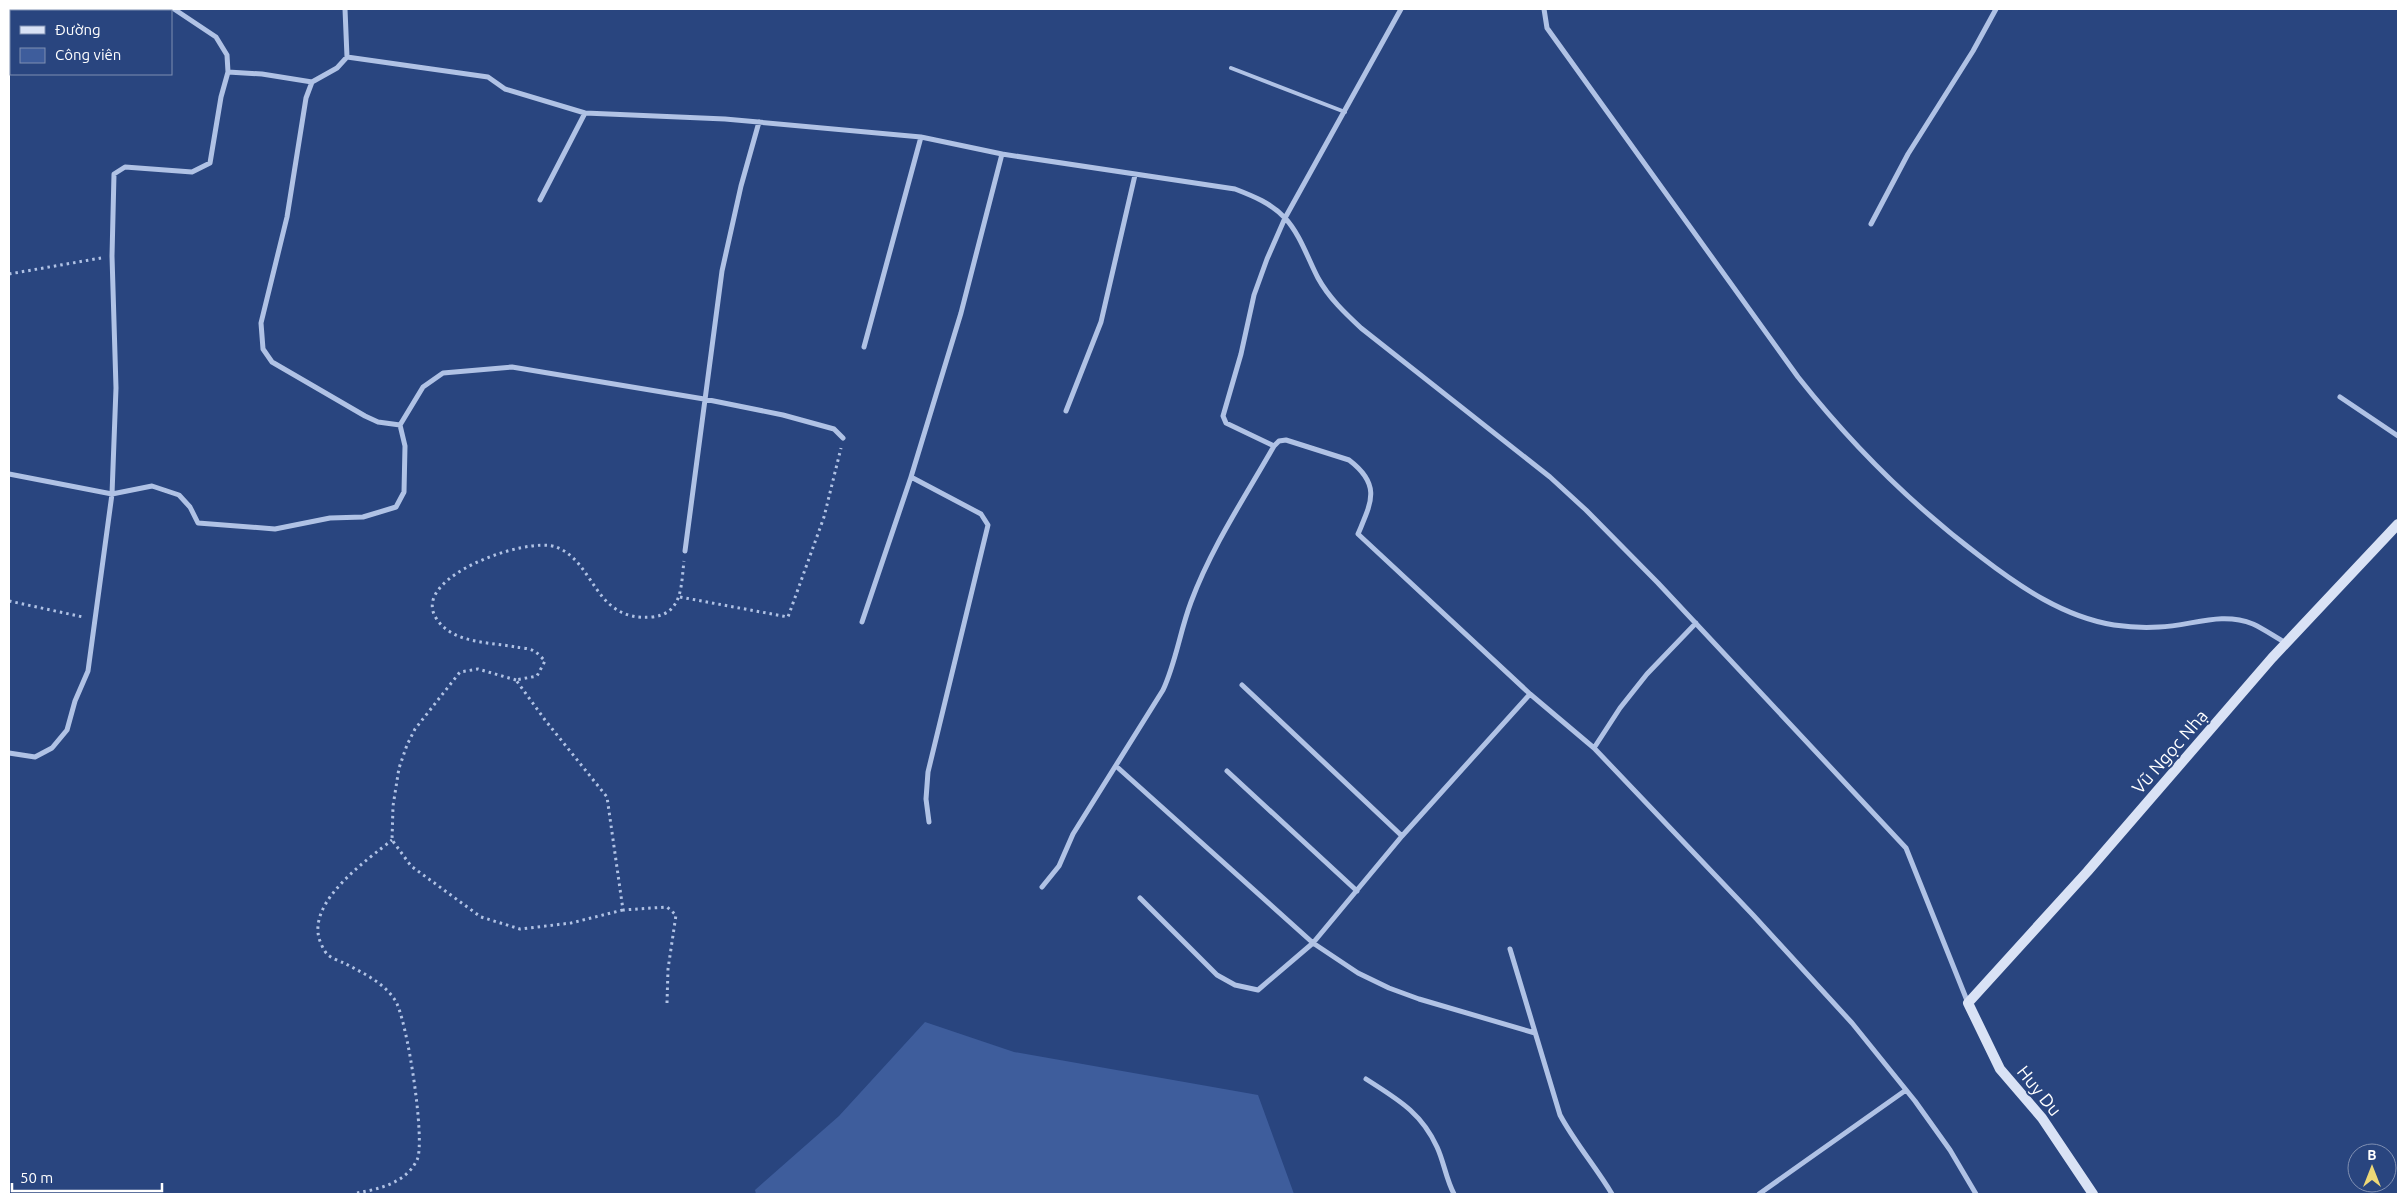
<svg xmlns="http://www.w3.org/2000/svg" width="2407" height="1203" font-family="Ubuntu,sans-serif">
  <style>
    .green { fill: #3e5d9c }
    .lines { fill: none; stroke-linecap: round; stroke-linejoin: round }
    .path { stroke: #b0c2e5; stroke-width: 3; stroke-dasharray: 2.5 4; stroke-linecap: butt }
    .lane { stroke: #b0c2e5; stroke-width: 4 }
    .street { stroke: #b0c2e5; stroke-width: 5 }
    .secondary { stroke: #d9e2f5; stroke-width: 10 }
    .labels { text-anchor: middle; stroke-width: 4; stroke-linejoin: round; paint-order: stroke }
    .street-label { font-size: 18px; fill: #fff; stroke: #29457f }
  </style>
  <rect width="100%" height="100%" fill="#29457f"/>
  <path class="green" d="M925,1022l89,30 244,43 36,99h-538l-1,-4 84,-74z"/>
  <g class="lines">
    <path class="path" d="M9,274l92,-16
      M680,597l108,20 36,-100 17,-69
      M9,601l74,16
      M516,680l-38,-11 -18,3 -45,57 -8,16 -8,23 -6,38 -1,34 19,26 70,51 39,12 51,-6 52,-13
      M667,1003l1,-34 8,-54 -9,-8 -44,3 -16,-113 -62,-77 -29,-40 21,-4 8,-15c-3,-3 -7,-8 -11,-10 -5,-3 -13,-3 -18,-4 -26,-5 -64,-3 -80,-29 -26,-41 91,-82 120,-71 40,15 37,75 96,70 31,-3 29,-32 32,-56
      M357,1193c22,-4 49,-10 60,-33 9,-18 -10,-142 -22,-160 -12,-18 -32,-27 -51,-37 -5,-2 -13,-5 -17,-9 -3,-3 -7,-12 -8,-16 -10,-38 48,-78 73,-98"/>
    <path class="lane" d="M1231,68l114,44"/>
    <path class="street" d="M345,9l2,48
      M1544,9l3,19 251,349c53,67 114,128 183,180 39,30 83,60 133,68 14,2 31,3 45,2 32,-1 62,-16 94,-3 11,5 22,13 33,19
      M228,72l34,2 50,8
      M540,200l45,-87
      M1871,224l37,-70 65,-103 23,-42
      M864,347l57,-210
      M2340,397l58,39
      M1066,411l35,-89 34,-147
      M400,425l23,-38 20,-14 69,-6 192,32 79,16 51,14 9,9
      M1274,446l5,-5 7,-1 63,20c33,25 22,43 9,74l172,160 64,54 159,167 99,108 63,78 35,49 26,44
      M9,474l103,20 40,-8 27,9 11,12 8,16 77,6 55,-11 33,-1 33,-10 8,-15 1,-46 -5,-21 -22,-3 -13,-6 -93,-54 -9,-13 -2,-26 26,-106 19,-119 6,-16 25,-14 10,-11 141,20 17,12 80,24 140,6 196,18 81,17 233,35c18,7 36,14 50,29 15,16 23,41 33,60 11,20 27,35 43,50l189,149 36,33 72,73 248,265 62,155
      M685,551l37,-280 19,-85 18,-64
      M862,622l49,-145
      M1242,685l160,151
      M1594,748l26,-40 27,-34 49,-51
      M9,753l26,4 17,-9 15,-18 8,-29 13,-30 24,-177 4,-106 -4,-132 2,-82 11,-7 67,5 18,-9 11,-66 7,-25 -1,-17 -11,-18 -42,-28
      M1116,766l197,177 45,30 31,15 30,11 116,34
      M1227,771l130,120
      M929,822l-3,-23 2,-27 60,-247 -7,-11 -70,-37 50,-164 41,-159
      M1042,887l17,-21 14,-32 90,-144c13,-28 17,-59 28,-88 21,-56 54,-105 83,-156l-48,-23 -3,-7 18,-62 13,-59 13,-36 18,-41 116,-209
      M1140,898l77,77 18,10 23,5 55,-47 89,-107 128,-142
      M1510,949l50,166c15,28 36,52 52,79
      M1366,1079c31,20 55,33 71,68 7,15 9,32 17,47
      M1759,1194l147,-104"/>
    <path class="secondary" d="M2093,1194l-51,-76 -42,-49 -32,-66 119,-131 185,-214 126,-134"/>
  </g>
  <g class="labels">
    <g class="street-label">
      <text transform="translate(2170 752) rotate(-49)" y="6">Vũ Ngọc Nhạ</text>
      <text transform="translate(2039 1091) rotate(51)" y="6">Huy Du</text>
    </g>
  </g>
  <rect width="2407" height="1203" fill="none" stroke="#ffffff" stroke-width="20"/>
  <rect x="10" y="10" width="162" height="65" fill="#29457f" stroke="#7f8fb2"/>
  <rect x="20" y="26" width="25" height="8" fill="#d9e2f5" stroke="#7f8fb2"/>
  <text x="55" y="35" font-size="15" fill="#ffffff">Đường</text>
  <rect x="20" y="48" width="25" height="15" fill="#3e5d9c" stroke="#7f8fb2"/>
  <text x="55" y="60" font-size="15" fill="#ffffff">Công viên</text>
  <g transform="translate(2372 1168)"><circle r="24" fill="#29457f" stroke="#7f8fb2"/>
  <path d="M0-4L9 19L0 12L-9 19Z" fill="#ecd777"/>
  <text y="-8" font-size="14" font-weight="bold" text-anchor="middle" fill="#ffffff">B</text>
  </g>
  <path d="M12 1183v8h150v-8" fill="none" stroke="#ffffff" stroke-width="2.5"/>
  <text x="20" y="1183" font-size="15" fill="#ffffff" stroke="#29457f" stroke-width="4" paint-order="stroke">50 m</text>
</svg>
